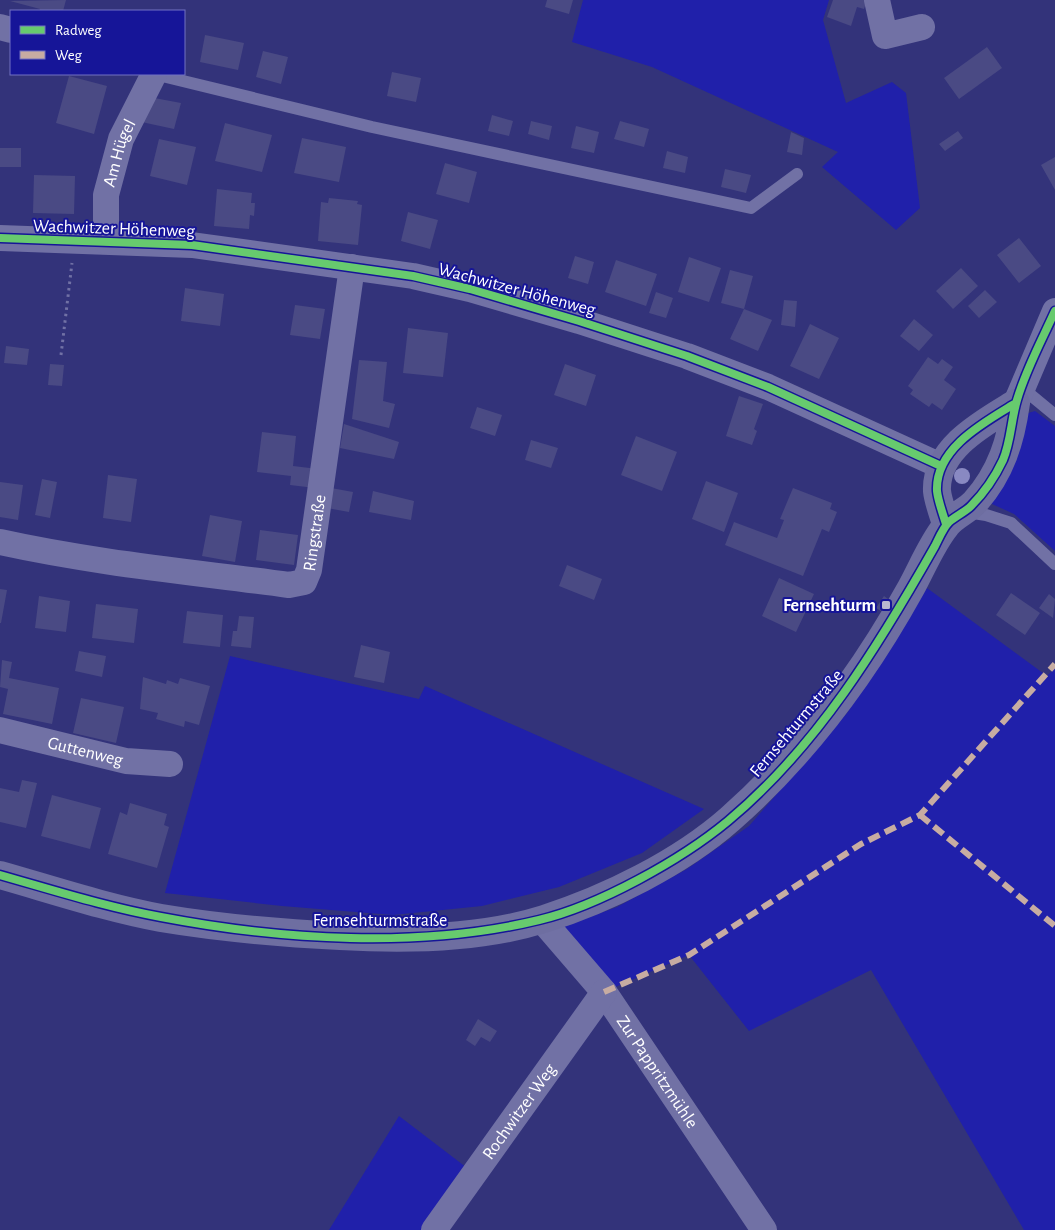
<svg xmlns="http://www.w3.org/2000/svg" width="1055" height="1230" font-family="'Alegreya Sans',sans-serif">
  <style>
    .green { fill: #2020aa }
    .building { fill: #4a4a84 }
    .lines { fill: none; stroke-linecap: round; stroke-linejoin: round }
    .path { stroke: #7171a5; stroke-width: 3; stroke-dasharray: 2.5 4; stroke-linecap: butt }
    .lane { stroke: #7171a5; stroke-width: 12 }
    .street { stroke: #7171a5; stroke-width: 26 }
    .secondary { stroke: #6e6ea1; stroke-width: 28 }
    .quiet { stroke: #c7aca2; stroke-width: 6; stroke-dasharray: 12 6; stroke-linecap: butt }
    .cycleway-casing { stroke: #161598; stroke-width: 11 }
    .cycleway { stroke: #67ca6e; stroke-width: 8 }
    .tree { fill: #8989c2 }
    .poi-dot { fill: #b8b8d0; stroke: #161598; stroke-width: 2 }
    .labels { text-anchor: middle; stroke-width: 4; stroke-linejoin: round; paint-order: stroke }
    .street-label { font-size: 18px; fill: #fff; stroke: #161598 }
    .poi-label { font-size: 18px; font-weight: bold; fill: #fff; stroke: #161598; text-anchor: end }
  </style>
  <rect width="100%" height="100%" fill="#33337a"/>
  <path class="green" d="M583,0h246l-6,20 23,83 46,-21 14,11 14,115 -24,22 -74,-63 16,-15 -186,-85 -80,-25z
    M1035,411l20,15v125l-41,-37 -22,-10 -3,-6 36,-84z
    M927,588l120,88 8,-8v562h-31l-153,-260 -122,61 -60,-76 -85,37 -45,-64 58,-21 70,-38 62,-43 98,-113 41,-61z
    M230,656l189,43 6,-13 279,123 -62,44 -83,34 -77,19 -89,9 -111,-9 -117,-13z
    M399,1116l76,58 -41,56h-105z"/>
  <path class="building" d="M66,0l-3,11h-24l1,-2 -30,-8z
    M547,0h26l-4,14 -24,-7z
    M833,0h34l-3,9 -7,-2 -6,19 -24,-9z
    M205,35l39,8 -6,27 -38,-8z
    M987,47l15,21 -43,31 -15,-21z
    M263,51l25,6 -7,27 -25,-7z
    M392,72l29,6 -5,24 -29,-6z
    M69,76l38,10 -13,48 -38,-11z
    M149,97l32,6 -7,26 -37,-8z
    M492,115l21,6 -4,15 -21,-5z
    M531,121l21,5 -3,14 -21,-6z
    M620,121l29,8 -5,18 -30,-8z
    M225,123l47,12 -10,37 -47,-11z
    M576,126l23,6 -5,21 -23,-5z
    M958,131l5,7 -18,13 -6,-7z
    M791,132l13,6 -2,17 -15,-3z
    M302,138l44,9 -7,35 -45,-9z
    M159,139l37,8 -9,38 -37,-9z
    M0,148h21v19h-21z
    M667,151l21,6 -3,16 -22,-5z
    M1055,157v33l-14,-25z
    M445,163l32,9 -8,31 -33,-9z
    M725,169l26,6 -5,18 -25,-6z
    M34,175l41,1 -1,38 -41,-1z
    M217,189l35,4 -1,10h4l-1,13 -4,-1 -1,14 -35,-3z
    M329,198l29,3 -1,3 5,1 -4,40 -40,-4 3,-39 7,1z
    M408,212l30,8 -8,29 -29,-8z
    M1019,238l22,28 -22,17 -22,-28z
    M575,256l19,6 -6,22 -20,-6z
    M689,257l32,11 -12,34 -31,-10z
    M616,260l41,14 -11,32 -41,-14z
    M961,268l17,18 -25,23 -17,-18z
    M730,270l23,6 -9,33 -23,-6z
    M185,288l39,6 -4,32 -39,-5z
    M985,290l12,12 -18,16 -11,-12z
    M656,292l17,6 -7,20 -17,-5z
    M784,300l13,1 -2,26 -14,-2z
    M295,305l30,4 -5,30 -30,-4z
    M744,309l28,11 -14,31 -28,-12z
    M914,319l19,16 -14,16 -19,-15z
    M810,324l29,14 -20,41 -29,-13z
    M408,328l40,5 -5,44 -40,-4z
    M6,346l23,3 -2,16 -23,-2z
    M928,357l10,7 4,-5 11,8 -9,13 12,9 -14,21 -10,-7 -3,4 -19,-13 3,-4 -5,-4z
    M359,360l28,2 -4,39 12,3 -6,24 -37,-9z
    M50,364l14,1 -2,21 -14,-1z
    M565,364l31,11 -10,31 -32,-11z
    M739,396l24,8 -9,25 3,2 -5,14 -26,-9z
    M477,407l25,8 -7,21 -25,-8z
    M344,424l55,18 -5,17 -54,-11z
    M262,432l34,4 -3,30 25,3 -3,19 -25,-3 1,-9 -34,-4z
    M636,436l41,16 -15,39 -41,-16z
    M531,440l27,8 -7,20 -26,-8z
    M108,475l29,4 -6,43 -28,-4z
    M42,479l15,3 -7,36 -15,-3z
    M706,481l32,12 -14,39 -32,-13z
    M0,482l23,3 -5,35 -18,-3z
    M331,488l22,4 -4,20 -22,-4z
    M793,488l39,15 -2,6 7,3 -8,20 -7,-3 -19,47 -78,-31 9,-23 43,16 7,-18 -4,-1z
    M373,491l41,10 -3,19 -42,-8z
    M210,515l32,6 -7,41 -33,-6z
    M260,530l38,5 -4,30 -38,-5z
    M567,565l35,14 -8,21 -35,-14z
    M779,578l35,16 -18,38 -34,-16z
    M0,589l7,1 -6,33h-1z
    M1011,593l29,20 -15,22 -29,-20z
    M1049,594l6,5 -2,19 -14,-10z
    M39,596l31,5 -4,31 -31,-4z
    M884,596l4,3 -7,12 -5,-3z
    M96,604l42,5 -4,34 -42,-5z
    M187,611l36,4 -3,32 -37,-4z
    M239,616l15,1 -3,31 -20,-2 2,-15h4z
    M361,645l29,7 -6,31 -30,-6z
    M79,651l27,5 -4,21 -27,-6z
    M2,660l10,2 -3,16 50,10 -7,36 -49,-10 5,-25 -8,-2z
    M143,677l23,7 1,-4 11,4 2,-6 30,8 -11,39 -14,-4 -1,6 -28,-8 2,-6 -18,-4z
    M81,698l43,9 -8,36 -43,-10z
    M22,780l15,3 -11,45 -26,-6v-34l19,4z
    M52,795l49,13 -11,41 -49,-13z
    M130,803l37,11 -3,11 5,2 -12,41 -49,-14 12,-42 7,3z
    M478,1019l19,12 -7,11 -9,-5 -6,9 -9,-6z"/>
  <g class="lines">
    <path class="path" d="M61,355l11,-92"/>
    <path class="lane" d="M154,74l218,53 379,81 46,-34
      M1021,387l34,28
      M967,512l19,3 25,8 44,41"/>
    <g class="street">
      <path d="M877,0l8,36 37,-9"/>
      <path d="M0,27l11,3"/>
      <path d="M0,238l192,7 221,31 57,13 109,32 108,35 81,31 173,79"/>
      <path id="s1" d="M106,241v-46l15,-56 33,-65h-2"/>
      <path d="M1016,403l39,-92"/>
      <path id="s2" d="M0,542c95,21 193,30 289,43l15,-3 5,-12 43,-303"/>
      <path id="s3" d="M0,730l126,31 44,3"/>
      <path id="s4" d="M542,920l62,72 160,238"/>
      <path id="s5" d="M434,1230l170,-238"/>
    </g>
    <path class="secondary" d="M946,524c-3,-10 -8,-23 -9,-33 -2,-43 48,-69 79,-88
      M0,875c53,15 107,33 161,43 60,10 119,15 179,18 66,4 141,3 204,-17 63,-20 136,-56 186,-100 74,-65 134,-146 181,-231 11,-20 21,-45 35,-62 7,-10 21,-15 29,-24 26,-29 36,-62 41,-99"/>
    <path class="quiet" d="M920,815l135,111
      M604,992l85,-37 172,-111 59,-29 135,-151"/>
    <defs>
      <path id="cycleway" d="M0,238l192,7 221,31 57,13 109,32 108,35 81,31 173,79
        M946,524c-3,-10 -8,-23 -9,-33 -2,-43 48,-69 79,-88
        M0,875c53,15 106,32 161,42 120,23 259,32 378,3 59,-14 142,-60 189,-99 89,-74 151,-176 207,-275 4,-8 8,-18 14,-24 7,-6 16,-10 22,-16 13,-13 24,-29 32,-46 8,-19 8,-40 14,-60 9,-31 25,-60 38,-89"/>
    </defs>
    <use href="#cycleway" class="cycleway-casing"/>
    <use href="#cycleway" class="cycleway"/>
  </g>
  <circle class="tree" cx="962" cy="476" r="8"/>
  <rect class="poi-dot" x="881" y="600" width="10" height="10" rx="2.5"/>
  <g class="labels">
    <g class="street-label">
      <text dy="6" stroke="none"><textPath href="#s1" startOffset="90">Am Hügel</textPath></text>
      <text transform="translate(114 228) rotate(2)" y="6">Wachwitzer Höhenweg</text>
      <text transform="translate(517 289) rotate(15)" y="6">Wachwitzer Höhenweg</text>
      <text dy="6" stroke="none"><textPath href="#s2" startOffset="358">Ringstraße</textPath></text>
      <text transform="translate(796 723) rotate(-50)" y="6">Fernsehturmstraße</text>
      <text dy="6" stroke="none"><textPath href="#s3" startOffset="88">Guttenweg</textPath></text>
      <text x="380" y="926">Fernsehturmstraße</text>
      <text dy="6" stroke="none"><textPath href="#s4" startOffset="191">Zur Pappritzmühle</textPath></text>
      <text dy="6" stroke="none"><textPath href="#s5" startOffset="146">Rochwitzer Weg</textPath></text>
    </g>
    <g class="poi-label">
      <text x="876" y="611">Fernsehturm</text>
    </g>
  </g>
  <rect x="10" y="10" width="175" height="65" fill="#161598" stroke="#7373c1"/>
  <rect x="20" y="26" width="25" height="8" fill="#67ca6e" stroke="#7373c1"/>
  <text x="55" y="35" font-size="15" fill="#ffffff">Radweg</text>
  <rect x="20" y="51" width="25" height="8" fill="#c7aca2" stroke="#7373c1"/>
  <text x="55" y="60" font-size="15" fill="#ffffff">Weg</text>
</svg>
